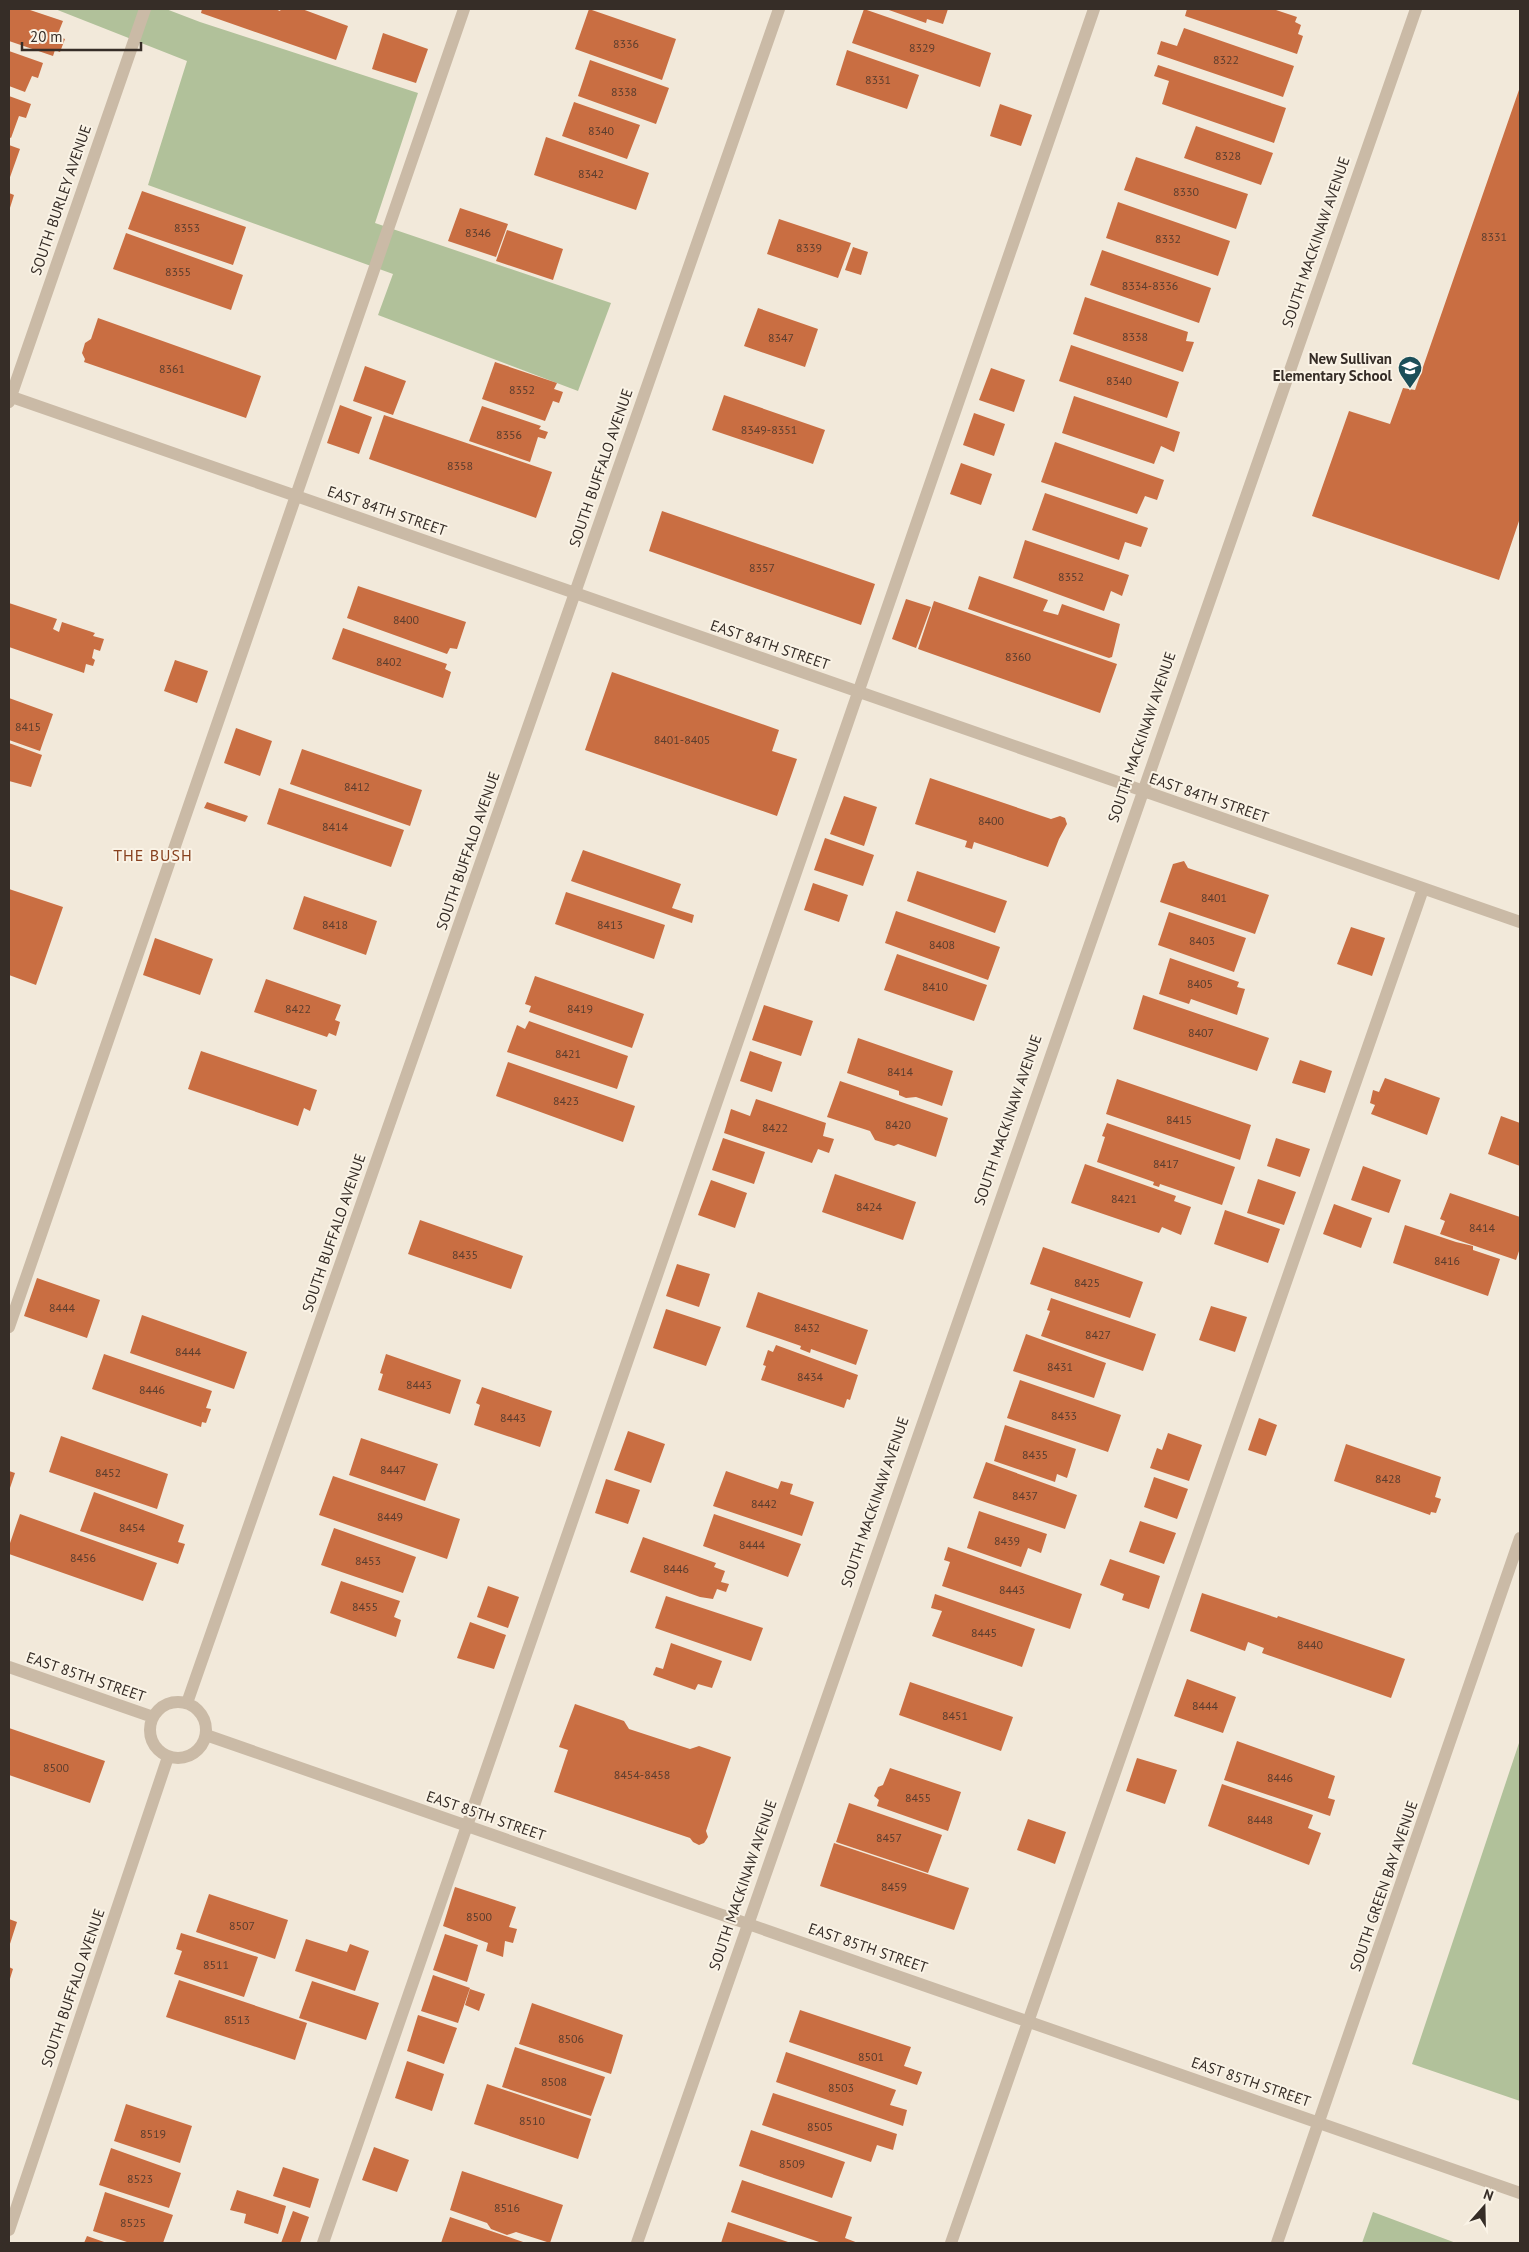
<svg xmlns="http://www.w3.org/2000/svg" width="1529" height="2252" font-family="'PT Sans',sans-serif">
  <style>
    .green { fill: #b1c19a }
    .building { fill: #c96e42 }
    .lines { fill: none; stroke-linecap: round; stroke-linejoin: round }
    .minor { stroke: #cabaa6; stroke-width: 12 }
    .labels { text-anchor: middle; stroke-width: 4; stroke-linejoin: round; paint-order: stroke }
    .number-label { font-size: 12px; fill: #5b3d2e }
    .street-label { font-size: 15px; fill: #362d27; stroke: #faf3e6 }
    .poi-label { font-size: 15px; font-weight: bold; fill: #362d27; stroke: #faf3e6; text-anchor: end }
    .neighbourhood-label { font-size: 16px; letter-spacing: 1px; fill: #87401e; stroke: #faf3e6 }
  </style>
  <rect width="100%" height="100%" fill="#f2e9da"/>
  <path class="green" d="M55,9h111l34,13 218,71 -43,130 236,80 -33,88 -200,-76 15,-41 -245,-89 39,-124z
    M1520,1740v361l-108,-37z
    M1373,2212l83,31h-94z"/>
  <path class="building" d="M9,9h18l36,12 -6,15 8,3 -5,13 -5,-2 -2,6 -44,-15z
    M202,9h73l5,2 1,-2h21l46,17 -12,34 -135,-47z
    M589,9l87,30 -14,41 -87,-31z
    M864,9l127,44 -11,34 -128,-44z
    M886,9h62l-5,15 -16,-5 -1,4z
    M1187,9h86l24,8 -2,5 6,3 -3,9 5,2 -6,18 -112,-38z
    M1184,28l110,38 -11,31 -126,-43 4,-13 16,5z
    M383,33l45,16 -12,34 -44,-14z
    M847,50l72,25 -12,34 -71,-24z
    M9,51l34,12 -5,15 -6,-2 -7,16 -16,-6z
    M590,60l79,28 -13,36 -78,-28z
    M1158,65l128,43 -12,35 -112,-39 7,-23 -15,-5z
    M1520,87v431l-21,62 -187,-64 37,-105 41,13 13,-36 12,2z
    M9,96l22,8 -5,14 -7,-2 -8,22 -2,-1z
    M574,102l66,23 -13,34 -65,-23z
    M1000,104l32,11 -11,31 -31,-10z
    M1196,126l77,27 -12,32 -77,-27z
    M546,137l103,36 -13,37 -102,-35z
    M9,145l11,4 -11,31z
    M1136,157l112,37 -12,35 -112,-39z
    M142,191l104,36 -13,38 -105,-36z
    M9,193l5,2 -5,16z
    M1118,202l112,39 -12,35 -112,-38z
    M460,208l48,16 -12,33 -48,-16z
    M779,219l72,24 -13,35 -71,-24z
    M507,230l56,19 -10,31 -57,-19z
    M126,233l117,42 -12,35 -118,-41z
    M853,247l15,5 -7,23 -16,-5z
    M1102,250l109,38 -12,35 -109,-38z
    M1085,297l103,35 -2,9 8,1 -11,30 -110,-38z
    M758,308l60,21 -13,38 -61,-21z
    M98,318l163,58 -15,42 -162,-56 1,-3 -3,-6 3,-10 6,-4z
    M1071,345l108,37 -12,36 -108,-37z
    M495,362l62,21 -3,6 9,3 -4,11 -6,-2 -8,20 -63,-22z
    M365,366l41,15 -13,34 -40,-14z
    M991,368l34,12 -11,32 -35,-12z
    M724,395l101,35 -12,34 -101,-34z
    M1074,396l106,36 -6,20 -13,-6 -7,18 -92,-31z
    M340,405l32,12 -13,37 -32,-11z
    M482,406l59,20 -2,3 9,3 -3,7 -7,-2 -8,25 -61,-21z
    M974,413l31,11 -11,32 -31,-11z
    M384,415l168,57 -16,46 -167,-59z
    M1055,442l109,38 -7,20 -12,-4 -8,18 -96,-32z
    M961,463l31,11 -11,31 -31,-11z
    M1045,493l103,35 -7,19 -16,-5 -6,18 -87,-30z
    M662,511l213,73 -14,41 -212,-74z
    M1025,540l104,35 -7,21 -11,-5 -7,20 -91,-33z
    M979,576l69,24 -5,11 15,4 4,-11 58,20 -8,33 -3,1 -141,-49z
    M358,586l108,36 -9,27 -7,-1 -3,6 -100,-36z
    M906,599l25,8 -15,41 -24,-9z
    M934,601l183,63 -17,49 -182,-64z
    M9,603l48,16 -4,10 6,3 3,-10 33,11 -2,3 11,3 -4,12 -6,-2 -2,9 3,2 -2,6 -7,-2 -2,9 -75,-26z
    M343,628l104,36 -2,5 6,3 -8,26 -111,-39z
    M175,660l33,11 -11,32 -33,-12z
    M612,672l167,58 -7,21 25,8 -20,57 -192,-66z
    M9,698l44,16 -13,37 -31,-11z
    M236,728l36,13 -12,35 -36,-13z
    M9,743l33,12 -11,32 -22,-6z
    M302,749l120,41 -12,36 -120,-42z
    M930,778l121,41 9,-3 5,2 2,6 -8,15 -11,28 -74,-25 -2,7 -7,-2 2,-6 -52,-17z
    M279,788l125,42 -13,37 -124,-43z
    M844,796l33,11 -13,39 -34,-12z
    M207,802l41,14 -3,6 -41,-14z
    M825,838l49,17 -11,31 -49,-16z
    M583,850l98,34 -9,24 22,7 -2,8 -121,-42z
    M1184,861l4,7 81,27 -14,39 -95,-32 13,-38z
    M917,871l90,30 -12,32 -88,-32z
    M813,883l35,12 -9,27 -35,-12z
    M9,889l54,18 -27,78 -27,-10z
    M566,892l99,33 -11,34 -99,-35z
    M304,896l73,25 -11,34 -73,-26z
    M896,911l104,36 -12,33 -103,-37z
    M1169,912l77,26 -12,34 -76,-27z
    M1351,927l34,11 -13,38 -35,-12z
    M155,938l58,21 -13,36 -57,-20z
    M897,954l90,31 -13,36 -90,-31z
    M1170,958l69,24 -2,5 8,2 -8,26 -46,-16 -2,5 -30,-10z
    M535,976l109,38 -12,34 -103,-36 2,-6 -6,-2z
    M266,979l75,26 -6,15 5,2 -4,14 -7,-3 -2,4 -73,-25z
    M1143,995l126,43 -12,33 -124,-42z
    M764,1005l49,16 -12,35 -49,-16z
    M529,1021l99,35 -11,33 -110,-37 10,-27 8,4z
    M858,1038l95,33 -11,35 -26,-9 -10,1 -7,-3v-4l-52,-18z
    M201,1051l116,39 -7,21 -6,-3 -6,18 -110,-37z
    M750,1051l32,11 -10,30 -32,-11z
    M1300,1060l32,11 -7,22 -33,-10z
    M508,1062l127,44 -12,36 -127,-46z
    M1385,1078l55,20 -13,37 -56,-21 4,-9 -5,-2 3,-13 6,2z
    M1117,1079l134,46 -11,35 -134,-46z
    M840,1081l108,37 -12,39 -38,-13 -4,2 -19,-6 -5,-9 -43,-14z
    M756,1099l70,24 -3,13 11,3 -5,14 -11,-4 -6,14 -88,-30 7,-24 19,7z
    M1501,1116l19,7v43l-32,-12z
    M1107,1123l128,44 -13,38 -62,-21 -1,3 -6,-2 1,-3 -57,-20 8,-25 -3,-1z
    M723,1138l42,14 -11,32 -42,-14z
    M1276,1138l34,11 -10,28 -33,-11z
    M1085,1164l91,32 -2,5 17,6 -10,28 -19,-8 -3,6 -88,-30z
    M1363,1166l38,14 -12,33 -38,-13z
    M835,1174l81,28 -13,38 -81,-28z
    M1258,1179l38,13 -12,33 -37,-12z
    M711,1180l36,13 -12,35 -37,-13z
    M1450,1193l70,24v31l-4,12 -76,-26 5,-13 -5,-2z
    M1334,1204l38,14 -11,30 -38,-14z
    M1225,1210l55,19 -12,34 -54,-19z
    M420,1220l103,36 -12,33 -103,-35z
    M1405,1225l51,17 17,4v4l27,9 -12,37 -95,-33z
    M1043,1247l100,35 -13,36 -100,-34z
    M677,1264l33,10 -11,33 -33,-11z
    M37,1278l63,22 -13,38 -63,-22z
    M758,1292l110,38 -12,35 -45,-16 -1,4 -10,-4 1,-3 -55,-19z
    M1051,1298l105,36 -13,37 -102,-35 9,-25 -3,-1z
    M1211,1306l36,11 -12,35 -36,-12z
    M666,1309l55,18 -15,39 -53,-18z
    M142,1315l105,37 -13,37 -104,-36z
    M1026,1334l80,29 -12,35 -81,-27z
    M776,1345l82,30 -8,25 -3,-1 -3,9 -83,-28 5,-14 -3,-1 5,-15 5,2z
    M104,1354l108,37 -6,17 5,1 -5,14 -4,-1 -1,5 -109,-38z
    M386,1354l75,26 -11,34 -72,-24 5,-16 -3,-1z
    M1020,1380l101,35 -13,37 -101,-34z
    M482,1387l70,24 -12,36 -66,-22 6,-20 -4,-2z
    M1259,1418l18,7 -11,31 -18,-6z
    M1005,1425l71,24 -9,29 -10,-4 -2,8 -61,-21z
    M628,1431l37,13 -14,39 -37,-13z
    M1168,1433l34,12 -13,36 -39,-13 7,-20 5,2z
    M61,1436l107,38 -11,35 -108,-37z
    M361,1438l77,26 -13,37 -76,-26z
    M1346,1444l95,33 -6,20 6,2 -5,14 -5,-1 -1,3 -96,-34z
    M986,1462l91,33 -12,34 -92,-31z
    M9,1471l6,2 -6,18z
    M726,1471l52,18 3,-8 12,3 -3,10 24,8 -12,34 -89,-30z
    M333,1476l127,43 -13,40 -128,-44z
    M1154,1477l34,12 -11,30 -33,-12z
    M606,1479l34,11 -12,34 -33,-11z
    M94,1492l90,33 -6,17 7,2 -7,20 -98,-33z
    M979,1511l68,23 -6,19 -13,-5 -7,19 -54,-19z
    M20,1514l137,49 -14,38 -134,-47v-8z
    M714,1514l87,30 -13,33 -85,-31z
    M1140,1521l36,12 -12,31 -35,-12z
    M334,1528l82,29 -13,36 -82,-28z
    M643,1537l73,26 -2,4 11,4 -4,11 8,2 -3,8 -9,-3 -4,10 -13,-2 -70,-25z
    M948,1547l134,47 -12,35 -128,-43 8,-24 -6,-2z
    M1110,1559l50,17 -11,33 -27,-9 2,-6 -24,-9z
    M341,1581l59,20 -6,16 7,3 -5,17 -66,-24z
    M488,1586l31,11 -11,31 -31,-11z
    M1202,1593l75,25 1,-2 127,43 -14,39 -129,-45 2,-5 -16,-6 -3,9 -55,-20z
    M935,1594l100,35 -13,38 -90,-31 10,-25 -11,-3z
    M666,1596l97,32 -12,33 -96,-33z
    M470,1622l36,13 -12,34 -37,-11z
    M671,1643l51,18 -10,27 -14,-4 -3,6 -42,-15 3,-8 7,2z
    M1187,1679l49,18 -13,36 -49,-17z
    M910,1682l103,35 -12,34 -102,-36z
    M575,1704l49,17 5,8 61,20 9,-3 32,11 -25,74 2,6 -4,6 -5,2 -6,-3 -3,-4 -136,-46 14,-42 -9,-3z
    M9,1728l96,33 -15,42 -81,-28z
    M1237,1741l98,35 -7,22 7,2 -5,16 -106,-36z
    M1137,1758l40,12 -12,34 -39,-13z
    M890,1768l71,24 -13,39 -71,-25 2,-6 -5,-4 4,-9 5,-2z
    M1222,1784l91,31 -5,13 13,5 -12,32 -101,-39z
    M849,1803l93,32 -14,38 -92,-31z
    M1028,1819l38,13 -11,32 -38,-14z
    M834,1843l135,45 -15,42 -134,-44z
    M455,1887l61,20 -7,20 8,2 -4,14 -8,-2 -2,16 -17,-6 2,-8 -45,-17z
    M209,1894l79,26 -13,39 -79,-27z
    M9,1919l8,3 -8,25z
    M181,1933l77,24 -14,40 -70,-23 8,-23 -6,-2z
    M445,1934l33,11 -11,37 -34,-12z
    M306,1939l41,13 3,-8 19,7 -14,40 -60,-20z
    M9,1967l4,2 -4,13z
    M433,1975l37,13 -12,35 -37,-12z
    M179,1980l128,43 -12,37 -129,-43z
    M312,1981l67,22 -13,37 -67,-22z
    M470,1989l15,5 -6,17 -14,-6z
    M532,2003l91,32 -12,39 -92,-30z
    M800,2010l111,37 -7,19 18,6 -5,13 -128,-43z
    M418,2015l39,13 -13,36 -37,-13z
    M515,2047l90,30 -14,39 -89,-29z
    M786,2052l110,38 -6,15 17,5 -4,16 -127,-44z
    M407,2061l37,13 -12,37 -37,-13z
    M487,2084l104,35 -13,40 -104,-35z
    M773,2093l124,41 -4,16 -16,-5 -6,17 -109,-37z
    M126,2104l66,22 -12,37 -66,-22z
    M751,2130l94,32 -13,36 -93,-32z
    M374,2147l35,13 -12,32 -35,-12z
    M111,2148l70,25 -12,35 -70,-23z
    M283,2167l36,12 -9,29 -37,-12z
    M462,2171l101,34 -13,38 -34,-11 -9,3 -16,-6 -4,-6 -37,-13z
    M742,2180l110,37 -7,21 13,5h-36l-91,-31z
    M237,2190l49,16 -8,28 -34,-11 2,-9 -16,-4z
    M105,2192l68,23 -10,28h-33l-37,-12z
    M293,2211l16,6 -9,26h-19z
    M450,2217l76,26h-85z
    M728,2222l63,21h-70z
    M87,2236l20,7h-23z"/>
  <g class="lines">
    <path class="minor" d="M9,396l1511,526
      M9,402l136,-393
      M9,1327l455,-1318
      M9,1667l144,50
      M150 1730a28 28 0 1 1 56 0a28 28 0 1 1-56 0Z
      M187,1703l592,-1694
      M206,1735l1314,458
      M9,2230l159,-473
      M323,2243l771,-2234
      M637,2243c254,-746 516,-1490 779,-2234
      M951,2243l472,-1354
      M1277,2243l243,-705"/>
  </g>
  <defs>
    <symbol id="school-pin" viewBox="-11 -11 22 30"><path d="M0 17L-7.5 6A9.5 9.5 0 1 1 7.5 6Z" fill="#1c4f59" stroke="#faf3e6"/><path d="M0-5L7-2L0 1L-7-2ZM-4 1L0 2.5L4 1V4Q0 6-4 4Z" fill="#fff"/></symbol>
  </defs>
  <g fill-rule="evenodd">
    <use href="#school-pin" x="1396" y="354" width="28" height="38"/>
  </g>
  <g class="labels">
    <g class="number-label">
      <text x="626" y="48">8336</text>
      <text x="922" y="52">8329</text>
      <text x="1226" y="64">8322</text>
      <text x="878" y="84">8331</text>
      <text x="624" y="96">8338</text>
      <text x="601" y="135">8340</text>
      <text x="1228" y="160">8328</text>
      <text x="591" y="178">8342</text>
      <text x="1186" y="196">8330</text>
      <text x="187" y="232">8353</text>
      <text x="478" y="237">8346</text>
      <text x="1494" y="241">8331</text>
      <text x="1168" y="243">8332</text>
      <text x="809" y="252">8339</text>
      <text x="178" y="276">8355</text>
      <text x="1150" y="290">8334-8336</text>
      <text x="1135" y="341">8338</text>
      <text x="781" y="342">8347</text>
      <text x="172" y="373">8361</text>
      <text x="1119" y="385">8340</text>
      <text x="522" y="394">8352</text>
      <text x="769" y="434">8349-8351</text>
      <text x="509" y="439">8356</text>
      <text x="460" y="470">8358</text>
      <text x="762" y="572">8357</text>
      <text x="1071" y="581">8352</text>
      <text x="406" y="624">8400</text>
      <text x="1018" y="661">8360</text>
      <text x="389" y="666">8402</text>
      <text x="28" y="731">8415</text>
      <text x="682" y="744">8401-8405</text>
      <text x="357" y="791">8412</text>
      <text x="991" y="825">8400</text>
      <text x="335" y="831">8414</text>
      <text x="1214" y="902">8401</text>
      <text x="335" y="929">8418</text>
      <text x="610" y="929">8413</text>
      <text x="1202" y="945">8403</text>
      <text x="942" y="949">8408</text>
      <text x="1200" y="988">8405</text>
      <text x="935" y="991">8410</text>
      <text x="298" y="1013">8422</text>
      <text x="580" y="1013">8419</text>
      <text x="1201" y="1037">8407</text>
      <text x="568" y="1058">8421</text>
      <text x="900" y="1076">8414</text>
      <text x="566" y="1105">8423</text>
      <text x="1179" y="1124">8415</text>
      <text x="898" y="1129">8420</text>
      <text x="775" y="1132">8422</text>
      <text x="1166" y="1168">8417</text>
      <text x="1124" y="1203">8421</text>
      <text x="869" y="1211">8424</text>
      <text x="1482" y="1232">8414</text>
      <text x="465" y="1259">8435</text>
      <text x="1447" y="1265">8416</text>
      <text x="1087" y="1287">8425</text>
      <text x="62" y="1312">8444</text>
      <text x="807" y="1332">8432</text>
      <text x="1098" y="1339">8427</text>
      <text x="188" y="1356">8444</text>
      <text x="1060" y="1371">8431</text>
      <text x="810" y="1381">8434</text>
      <text x="419" y="1389">8443</text>
      <text x="152" y="1394">8446</text>
      <text x="1064" y="1420">8433</text>
      <text x="513" y="1422">8443</text>
      <text x="1035" y="1459">8435</text>
      <text x="393" y="1474">8447</text>
      <text x="108" y="1477">8452</text>
      <text x="1388" y="1483">8428</text>
      <text x="1025" y="1500">8437</text>
      <text x="764" y="1508">8442</text>
      <text x="390" y="1521">8449</text>
      <text x="132" y="1532">8454</text>
      <text x="1007" y="1545">8439</text>
      <text x="752" y="1549">8444</text>
      <text x="83" y="1562">8456</text>
      <text x="368" y="1565">8453</text>
      <text x="676" y="1573">8446</text>
      <text x="1012" y="1594">8443</text>
      <text x="365" y="1611">8455</text>
      <text x="984" y="1637">8445</text>
      <text x="1310" y="1649">8440</text>
      <text x="1205" y="1710">8444</text>
      <text x="955" y="1720">8451</text>
      <text x="56" y="1772">8500</text>
      <text x="642" y="1779">8454-8458</text>
      <text x="1280" y="1782">8446</text>
      <text x="918" y="1802">8455</text>
      <text x="1260" y="1824">8448</text>
      <text x="889" y="1842">8457</text>
      <text x="894" y="1891">8459</text>
      <text x="479" y="1921">8500</text>
      <text x="242" y="1930">8507</text>
      <text x="216" y="1969">8511</text>
      <text x="237" y="2024">8513</text>
      <text x="571" y="2043">8506</text>
      <text x="871" y="2061">8501</text>
      <text x="554" y="2086">8508</text>
      <text x="841" y="2092">8503</text>
      <text x="532" y="2125">8510</text>
      <text x="820" y="2131">8505</text>
      <text x="153" y="2138">8519</text>
      <text x="792" y="2168">8509</text>
      <text x="140" y="2183">8523</text>
      <text x="507" y="2212">8516</text>
      <text x="133" y="2227">8525</text>
    </g>
    <g class="street-label">
      <text transform="translate(61 200) rotate(-71)" y="5">SOUTH BURLEY AVENUE</text>
      <text transform="translate(1316 242) rotate(-71)" y="5">SOUTH MACKINAW AVENUE</text>
      <text transform="translate(601 468) rotate(-71)" y="5">SOUTH BUFFALO AVENUE</text>
      <text transform="translate(387 511) rotate(19)" y="5">EAST 84TH STREET</text>
      <text transform="translate(770 645) rotate(19)" y="5">EAST 84TH STREET</text>
      <text transform="translate(1142 737) rotate(-71)" y="5">SOUTH MACKINAW AVENUE</text>
      <text transform="translate(1209 798) rotate(19)" y="5">EAST 84TH STREET</text>
      <text transform="translate(468 851) rotate(-71)" y="5">SOUTH BUFFALO AVENUE</text>
      <text transform="translate(1008 1120) rotate(-71)" y="5">SOUTH MACKINAW AVENUE</text>
      <text transform="translate(334 1233) rotate(-71)" y="5">SOUTH BUFFALO AVENUE</text>
      <text transform="translate(875 1502) rotate(-71)" y="5">SOUTH MACKINAW AVENUE</text>
      <text transform="translate(86 1677) rotate(19)" y="5">EAST 85TH STREET</text>
      <text transform="translate(486 1816) rotate(19)" y="5">EAST 85TH STREET</text>
      <text transform="translate(743 1885) rotate(-71)" y="5">SOUTH MACKINAW AVENUE</text>
      <text transform="translate(1384 1886) rotate(-71)" y="5">SOUTH GREEN BAY AVENUE</text>
      <text transform="translate(868 1948) rotate(19)" y="5">EAST 85TH STREET</text>
      <text transform="translate(73 1988) rotate(-71)" y="5">SOUTH BUFFALO AVENUE</text>
      <text transform="translate(1251 2082) rotate(19)" y="5">EAST 85TH STREET</text>
    </g>
    <g class="poi-label">
      <text x="1392" y="364">New Sullivan<tspan x="1392" dy="17">Elementary School</tspan></text>
    </g>
    <g class="neighbourhood-label">
      <text x="153" y="861">THE BUSH</text>
    </g>
  </g>
  <rect width="1529" height="2252" fill="none" stroke="#362d27" stroke-width="20"/>
  <g transform="translate(1484 2207) rotate(20)" stroke="#faf3e6" stroke-width="4" paint-order="stroke">
  <path d="M0-4L9 19L0 12L-9 19Z" fill="#362d27"/>
  <text y="-8" font-size="14" font-weight="bold" text-anchor="middle" fill="#362d27">N</text>
  </g>
  <path d="M22 42v8h119v-8" fill="none" stroke="#362d27" stroke-width="2.5"/>
  <text x="30" y="42" font-size="15" fill="#362d27" stroke="#faf3e6" stroke-width="4" paint-order="stroke">20 m</text>
</svg>
